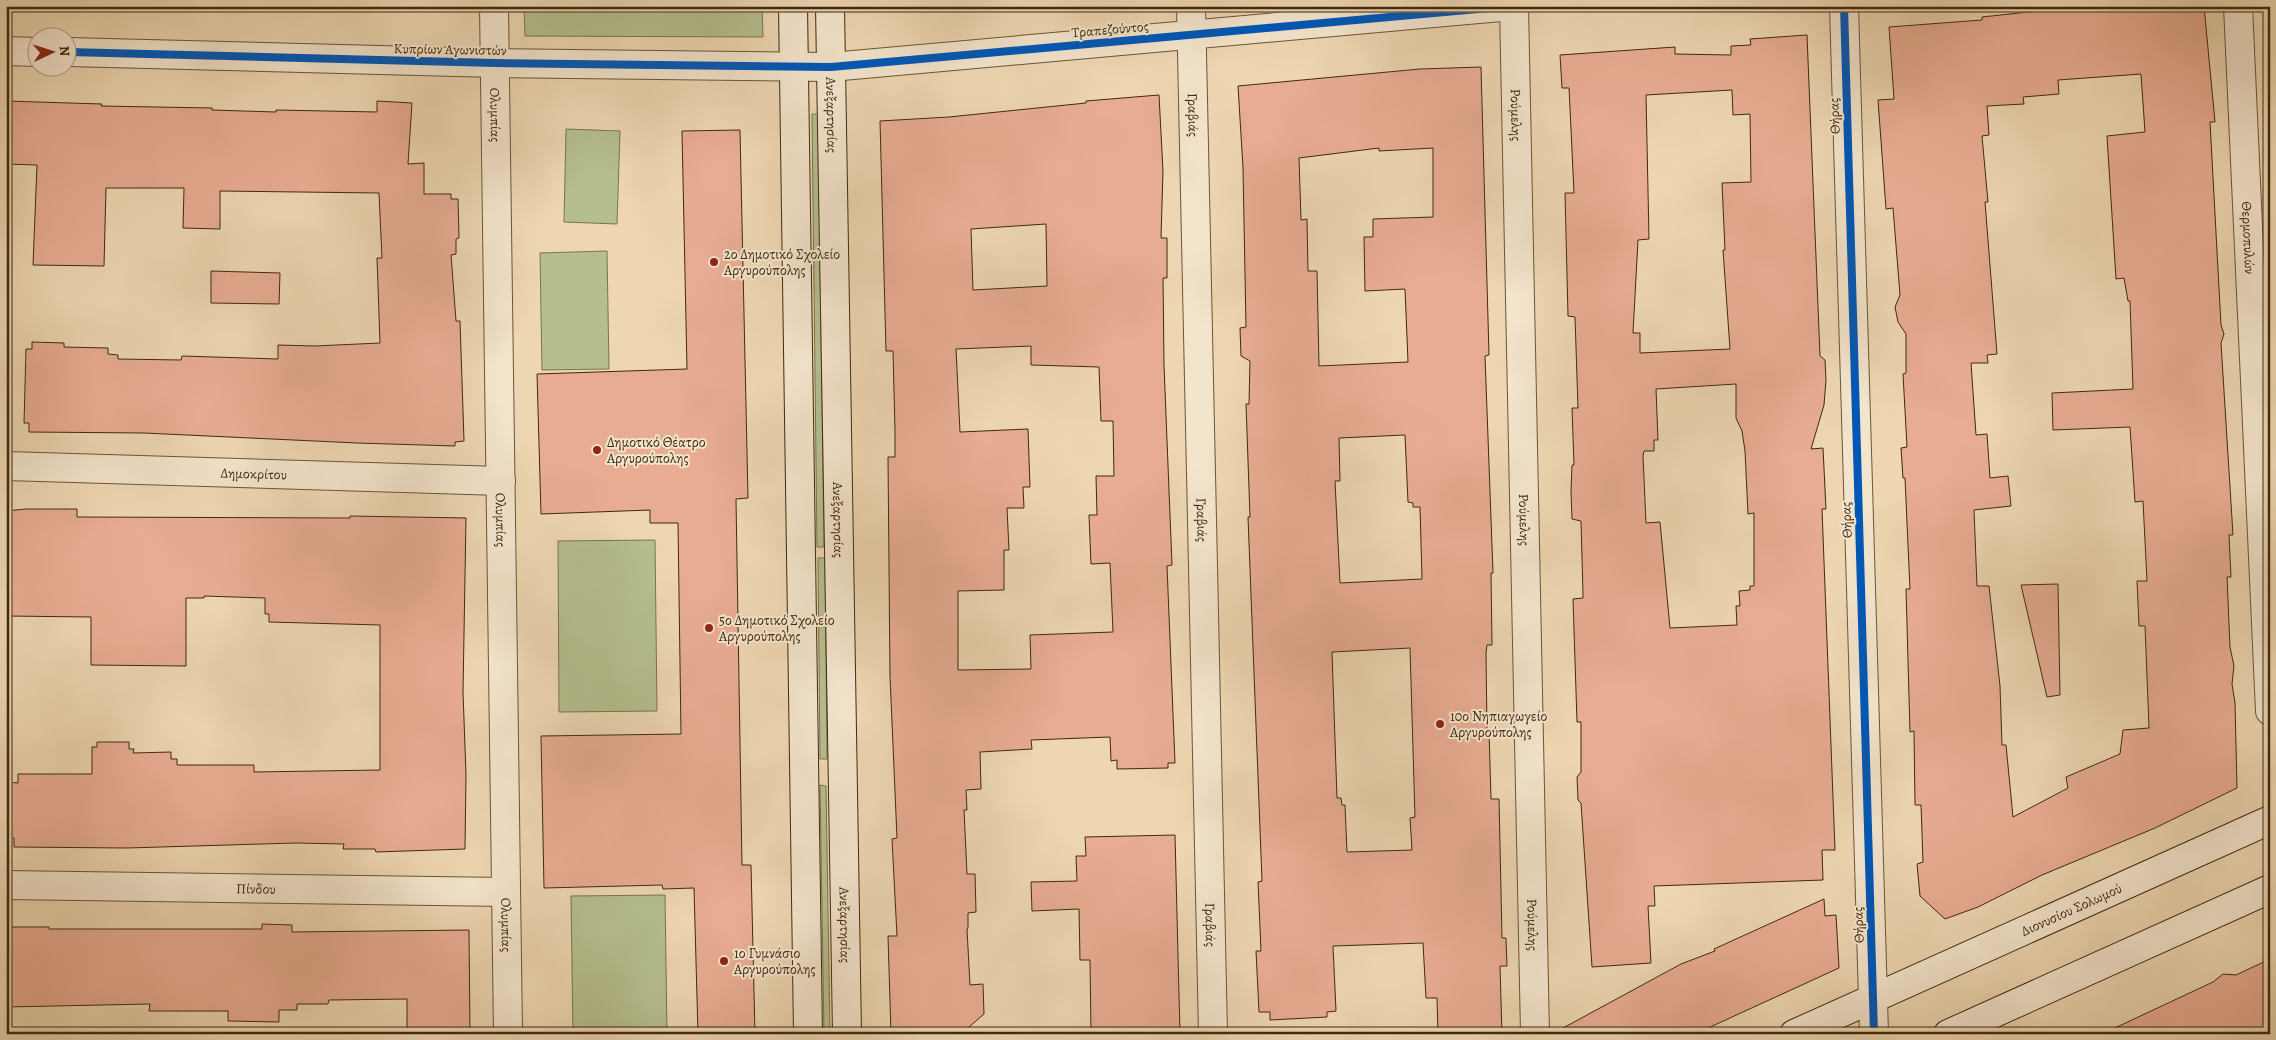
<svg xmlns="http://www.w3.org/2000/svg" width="2276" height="1040" font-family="Alegreya,serif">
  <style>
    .green { fill: #b5be8e; stroke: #7a744f }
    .building { fill: #e8ac92; stroke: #3f2a10; fill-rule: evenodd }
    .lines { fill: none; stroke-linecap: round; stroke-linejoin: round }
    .street-casing { stroke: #6a5538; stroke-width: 30 }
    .secondary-casing { stroke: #3f2a10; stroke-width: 30 }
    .street { stroke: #f3e4cc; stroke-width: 28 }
    .secondary { stroke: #f3e4cc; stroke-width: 28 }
    .cycleway-casing { stroke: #f3e4cc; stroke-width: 11 }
    .cycleway { stroke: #0057b8; stroke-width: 8 }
    .poi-dot { fill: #8f2418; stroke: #f3e4cc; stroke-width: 2 }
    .labels { text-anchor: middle; stroke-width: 4; stroke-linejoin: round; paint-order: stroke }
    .street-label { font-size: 14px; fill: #3f2a10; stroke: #f3e4cc }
    .poi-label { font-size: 14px; fill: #3f2a10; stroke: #f3e4cc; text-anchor: start }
  </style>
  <rect width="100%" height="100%" fill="#edd6b1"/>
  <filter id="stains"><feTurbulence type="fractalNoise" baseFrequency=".004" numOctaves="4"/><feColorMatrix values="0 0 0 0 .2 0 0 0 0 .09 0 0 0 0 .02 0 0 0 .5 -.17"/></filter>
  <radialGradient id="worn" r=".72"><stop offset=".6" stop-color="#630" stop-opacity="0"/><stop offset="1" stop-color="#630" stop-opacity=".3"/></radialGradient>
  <path class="green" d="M524,6h238l1,31 -238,-1z
    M812,114h6l6,433h-7z
    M566,129l54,2 -3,93 -53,-2z
    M607,251l2,118 -67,1 -2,-117z
    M655,540l2,171 -98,1 -1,-171z
    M818,558h7l2,201h-7z
    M820,785l6,1 4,248h-6z
    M665,895l2,139h-94l-2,-138z"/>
  <path class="building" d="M2084,6h120l11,116h-5l11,203 3,9 -3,9 12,192h-4l2,42h-4l3,70 4,19 -2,18 3,19 2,85 -82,40 -113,47 -64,32 -33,12 -25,-23 -3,-32 6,-2 -2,-57h-6l-1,-74 -4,1 -4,-143h4l-5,-111h-2l-2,-30 6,-1 -4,-73 3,-1v-39l-8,-12 -3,-15 5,-12 -7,-87 -7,1 -8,-109 16,-1 -5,-72 93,-7v-3zM2141,74l4,58 -38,4 9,143 8,-1 4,23h2l3,88 -81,4 1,37 77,-3 5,75 8,-1 4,80h-10l2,45h6l4,102 -26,2 -3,24 -54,23 2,11 -55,29 -7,-72h-4l-2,-59 -11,-100h-12l-3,-76 37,-4 -3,-30 -18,2 -3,-44 -11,1 -5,-72h17l-1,-8 10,-1 -12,-152h3l-6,-66 7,-1 -2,-29 37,-2 -1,-7 36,-3 -1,-14z
    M1807,35l13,321 5,4 1,20 -2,25 -13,44 12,-1 3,61h-4l13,341h-13l1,30 -169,6 1,20h-7l3,57 -59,4 -11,-164 -3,-3 -1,-23 4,-5v-50h-4l-4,-123 10,-1v-4l-2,-73 -9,-2 -1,-28 1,-26h2l-2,-57h6l-3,-91 -7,-1 -3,-123h9l-5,-105h-7l-2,-33 115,-8v7l56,1v-9l20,-1 -1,-6zM1732,90l1,25 17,-1 1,68 -29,1 3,67h-2l7,99 -90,4v-20h-7l5,-93 11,-1 -3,-144zM1736,384v34l6,13 3,20 3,63 6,-1v73h-4v4l-11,1 1,15h-4l1,19 -67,3 -10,-106 -14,1 -3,-67 1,-5h10v-11h4l-2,-51z
    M1481,67l8,288 -4,1 8,217h-2l1,72h-5l-1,7 1,79h2l2,68h8l3,139h4l1,28h-7l2,68h-64l-1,-36h-11l-3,-55 -90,3 3,65 -9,1v5l-57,3v-8h-11l-3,-61h5l-3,-69 4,-1 -14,-364h2l-4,-113h3l1,-43 -9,-5 -1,-28 6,-1 -3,-159 -5,-82 182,-17zM1379,148v3l54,-3v69l-60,2v18h-9l1,54 40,-2 3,73 -89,4 -2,-95h-9l-1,-52 -6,1 -2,-62zM1405,435l3,67 5,1v4h7l2,72 -82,4 -5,-102h5l-1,-43zM1410,648l5,169 -5,1 2,32 -65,2 -2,-47h-3l-1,-7h-4l-5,-146z
    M1159,95l4,76 -2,67h6v40h-4l1,87 8,200 -5,1 8,197h-7v5l-51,1v-9l-6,1 -1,-24 -79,3 1,9 -52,3 1,37 -15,1 1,20h-3l3,64h8l1,38 -8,1v15l-1,1 3,56 13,-1 1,30 -23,20h-70l-3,-98h9l-5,-97 5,-1 -7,-162 -2,-219h7v-26l-2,-80h-7l-6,-230 69,-4 137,-14v-2zM1046,224l1,62 -74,4 -2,-61zM1031,346v19l68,2 2,54h12l1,55h-18l1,39h-8l2,49 19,-1 3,69 -83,3 1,34 -73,1v-79l46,-1v-40h5l-2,-42h17l-1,-21h7l-2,-58 -68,3 -4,-83z
    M6,101l96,3 -1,2 111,2v2l64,2v-2l101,2v-11l35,2 -4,61 16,-1v31h27v5h7l1,39 -3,1v15l-5,1 5,66h4l4,120 -9,1v4l-98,-3 -213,-10 -115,-1v-9h-5l2,-74h6v-7l32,1v4l44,1v6l10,1v4l63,1 1,-4 96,3v-14l37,1 65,-3 -3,-85h5l-3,-65 -159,-2v38l-37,-1 1,-40h-78l-2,78 -71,-1 4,-100 -31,-1z
    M740,130l8,368 -12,1 6,366h9l4,169h-57l-4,-146 -31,1 -1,-4 -118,3 -3,-152 140,-2 -3,-211h-28v-13l-109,4 -4,-140 150,-5 -5,-238z
    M211,271l69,2 -1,31 -68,-1z
    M26,509h51v8l273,1v-2l116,2 -3,174 3,82 -1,75 -89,3 -1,-3h-32l1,-5 -48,-1 -169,5 -113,-1v-9h-8v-56l12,1v-9h74v-27h5v-5h32v7h5l-1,4 38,-1v7h6v6h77v7l126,-2v-145l-111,-3v-8h-4v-16l-61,-2v2h-18v68l-95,-1v-48l-85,-1v-105z
    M2058,584l2,111 -13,2 -26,-112z
    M1175,835l5,199h-89l-1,-74h-10l-1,-51 -47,2 -1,-29 46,-1 -1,-25h10l-1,-19z
    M1824,899l1,17 11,-1 3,53 -144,66h-143l129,-70 34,-13 -1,-2z
    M262,924l30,1v7l177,-2 1,104h-63v-35l-78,1 -1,4h-31v6h-18v12l-51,-1v-10h-79l1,-7 -144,3v-80h43v2h213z
    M2270,959v75h-168l111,-52 10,-8 13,1z"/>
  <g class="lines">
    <defs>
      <g id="street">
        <path id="s1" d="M494,6l14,1028"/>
        <path id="s2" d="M1191,6l22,1028"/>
        <path id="s3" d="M1514,6l21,1028"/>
        <path d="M1844,6l30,1028"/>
        <path id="s4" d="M2238,6l32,705"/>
        <path d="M6,51l32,1"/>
        <path d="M68,52l427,11 336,4 681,-61"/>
        <path id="s5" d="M6,466l495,15"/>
        <path id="s6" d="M6,885l500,7"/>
      </g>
      <g id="secondary">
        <path d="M793,6l15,1028"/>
        <path id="s7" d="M830,6l17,1028"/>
        <path id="s8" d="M1794,1034l476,-214"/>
        <path d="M1948,1034l322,-145"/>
      </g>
    </defs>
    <use href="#street" class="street-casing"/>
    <use href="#secondary" class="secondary-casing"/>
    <use href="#street" class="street"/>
    <use href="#secondary" class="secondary"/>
    <defs>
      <path id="cycleway" d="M1844,6l30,1028
        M68,52l427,11 336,4 681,-61"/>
    </defs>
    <use href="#cycleway" class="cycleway-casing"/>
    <use href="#cycleway" class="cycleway"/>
  </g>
  <g class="poi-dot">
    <circle cx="714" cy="262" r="5"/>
    <circle cx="597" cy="450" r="5"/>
    <circle cx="709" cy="628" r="5"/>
    <circle cx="1440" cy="724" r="5"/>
    <circle cx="724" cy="961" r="5"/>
  </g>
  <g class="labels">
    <g class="street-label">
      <text transform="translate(1110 29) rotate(-5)" y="5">Τραπεζούντος</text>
      <text transform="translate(450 49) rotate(1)" y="5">Κυπρίων Αγωνιστών</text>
      <text dy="5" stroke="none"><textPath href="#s1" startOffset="109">Ολυμπίας</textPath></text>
      <text dy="5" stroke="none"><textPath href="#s7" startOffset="109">Ανεξαρτησίας</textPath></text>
      <text dy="5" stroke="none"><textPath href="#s2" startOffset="109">Γραβιάς</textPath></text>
      <text dy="5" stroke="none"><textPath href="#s3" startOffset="109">Ρούμελης</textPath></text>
      <text transform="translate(1834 116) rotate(-92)" y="5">Θήρας</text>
      <text dy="5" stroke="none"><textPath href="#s4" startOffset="232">Θερμοπυλών</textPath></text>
      <text dy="5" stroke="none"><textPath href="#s5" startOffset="248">Δημοκρίτου</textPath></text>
      <text dy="5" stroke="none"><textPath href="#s1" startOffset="514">Ολυμπίας</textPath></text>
      <text dy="5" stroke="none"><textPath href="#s7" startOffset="514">Ανεξαρτησίας</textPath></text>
      <text dy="5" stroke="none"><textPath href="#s2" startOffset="514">Γραβιάς</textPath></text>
      <text dy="5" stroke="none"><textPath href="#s3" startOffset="514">Ρούμελης</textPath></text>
      <text transform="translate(1846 520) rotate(-92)" y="5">Θήρας</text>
      <text dy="5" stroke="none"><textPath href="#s6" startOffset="250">Πίνδου</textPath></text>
      <text dy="5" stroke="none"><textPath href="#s8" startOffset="304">Διονυσίου Σολωμού</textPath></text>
      <text dy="5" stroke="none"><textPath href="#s1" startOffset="919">Ολυμπίας</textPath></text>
      <text dy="5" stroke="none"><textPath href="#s7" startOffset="919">Ανεξαρτησίας</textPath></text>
      <text dy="5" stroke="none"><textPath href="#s2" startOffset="919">Γραβιάς</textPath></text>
      <text dy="5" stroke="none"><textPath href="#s3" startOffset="919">Ρούμελης</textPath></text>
      <text transform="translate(1858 925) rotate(-92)" y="5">Θήρας</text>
    </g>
    <g class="poi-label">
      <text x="724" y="259">2ο Δημοτικό Σχολείο<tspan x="724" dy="16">Αργυρούπολης</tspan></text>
      <text x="607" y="447">Δημοτικό Θέατρο<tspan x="607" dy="16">Αργυρούπολης</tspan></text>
      <text x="719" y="625">5ο Δημοτικό Σχολείο<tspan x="719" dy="16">Αργυρούπολης</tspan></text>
      <text x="1450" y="721">10ο Νηπιαγωγείο<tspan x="1450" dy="16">Αργυρούπολης</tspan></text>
      <text x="734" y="958">1ο Γυμνάσιο<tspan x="734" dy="16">Αργυρούπολης</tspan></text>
    </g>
  </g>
  <rect width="2276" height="1040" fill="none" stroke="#edd6b1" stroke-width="25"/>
  <rect x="8" y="8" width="2261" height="1025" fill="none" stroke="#3f2a10" stroke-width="2.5"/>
  <rect x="12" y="12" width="2251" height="1015" fill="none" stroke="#3f2a10"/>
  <g transform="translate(52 52) rotate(86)"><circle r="24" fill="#f3e4cc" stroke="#ab9a81"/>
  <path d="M0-4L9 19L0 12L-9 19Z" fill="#8f2418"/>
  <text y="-8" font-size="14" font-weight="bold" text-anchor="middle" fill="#3f2a10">N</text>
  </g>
  <rect width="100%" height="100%" filter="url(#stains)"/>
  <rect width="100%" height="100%" fill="url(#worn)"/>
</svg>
